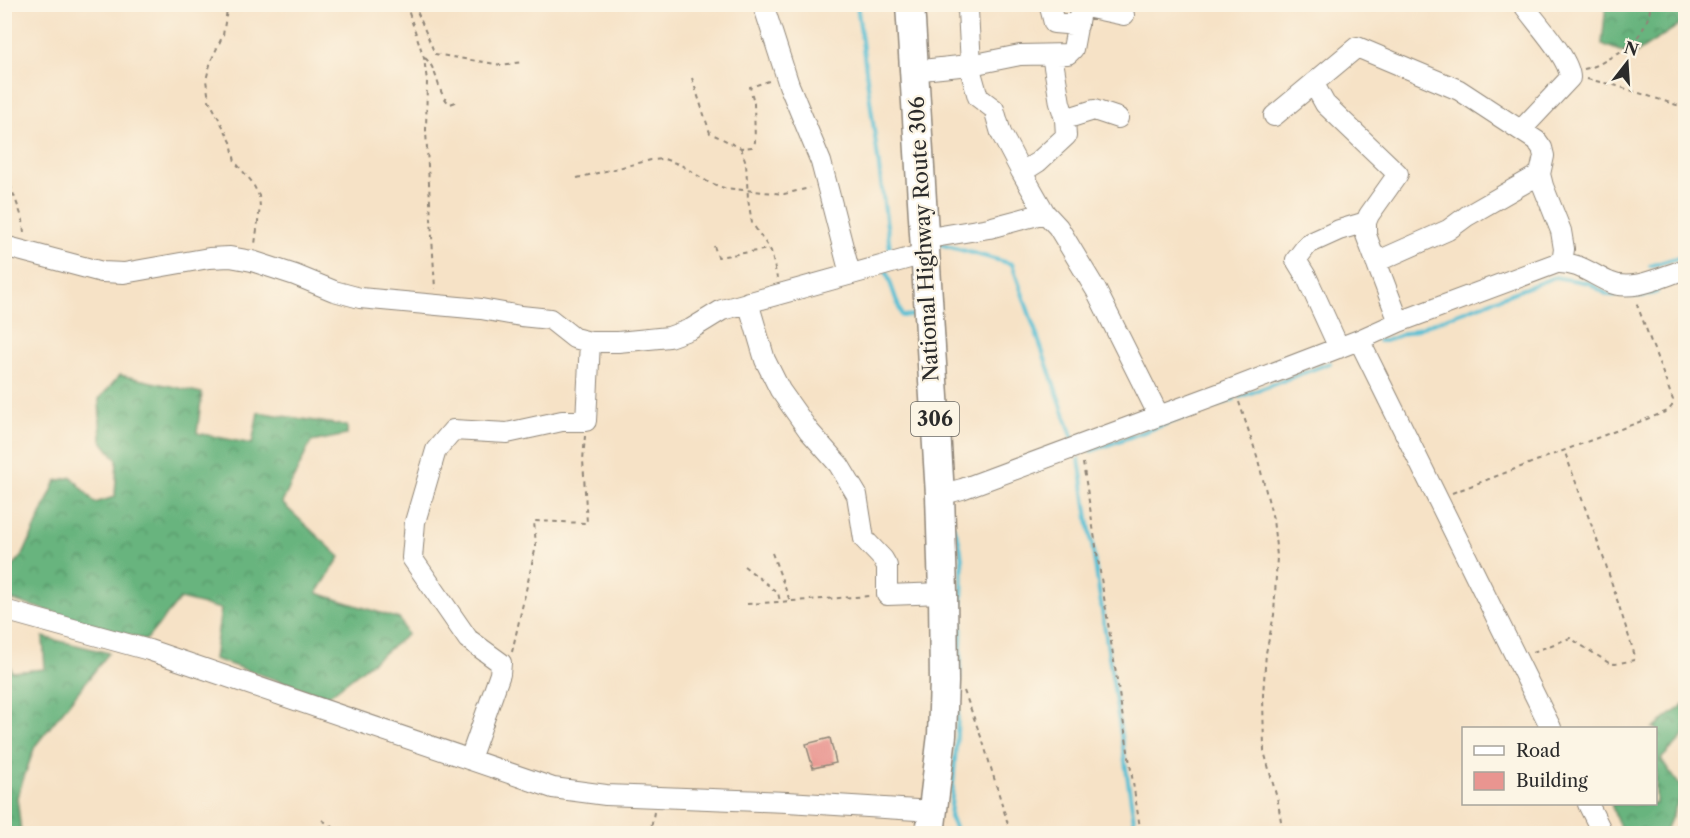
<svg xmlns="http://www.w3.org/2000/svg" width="1690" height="838" font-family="'Libre Caslon Text',serif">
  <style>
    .forest { fill: url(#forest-crowns); stroke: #4a7054; stroke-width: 1.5 }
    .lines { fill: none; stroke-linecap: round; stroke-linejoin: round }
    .stream { stroke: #57bfd4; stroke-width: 4 }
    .building { fill: #e99590 }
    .minor-casing { stroke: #908678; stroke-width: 22 }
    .highway-casing { stroke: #908678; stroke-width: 31 }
    .path { stroke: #908678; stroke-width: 2; stroke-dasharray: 4.5 4.5; stroke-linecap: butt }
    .minor { stroke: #fff; stroke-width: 20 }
    .highway { stroke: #fff; stroke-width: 28 }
    .labels { text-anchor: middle; stroke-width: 4.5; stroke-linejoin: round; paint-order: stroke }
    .shield { fill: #fcf5e5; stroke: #6a6863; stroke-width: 1.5 }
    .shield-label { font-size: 20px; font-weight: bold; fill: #2b2b2b }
    .street-label { font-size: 21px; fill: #2b2b2b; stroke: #fcf5e5 }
  </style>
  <defs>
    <pattern id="forest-crowns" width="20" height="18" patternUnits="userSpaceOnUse" patternTransform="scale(1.5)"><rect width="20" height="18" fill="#68b47e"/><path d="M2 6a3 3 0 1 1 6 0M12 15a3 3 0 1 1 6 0" fill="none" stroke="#569367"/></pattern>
  </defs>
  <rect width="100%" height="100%" fill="#fcf5e5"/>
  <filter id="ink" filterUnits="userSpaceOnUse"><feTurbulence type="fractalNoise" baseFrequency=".0167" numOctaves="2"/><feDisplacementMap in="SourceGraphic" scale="12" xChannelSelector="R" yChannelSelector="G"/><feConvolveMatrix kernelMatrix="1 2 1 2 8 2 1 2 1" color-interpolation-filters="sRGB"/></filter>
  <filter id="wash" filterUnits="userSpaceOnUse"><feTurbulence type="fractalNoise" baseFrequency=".008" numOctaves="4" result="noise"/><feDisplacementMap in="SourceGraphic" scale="24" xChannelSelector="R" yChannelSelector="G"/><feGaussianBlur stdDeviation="1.35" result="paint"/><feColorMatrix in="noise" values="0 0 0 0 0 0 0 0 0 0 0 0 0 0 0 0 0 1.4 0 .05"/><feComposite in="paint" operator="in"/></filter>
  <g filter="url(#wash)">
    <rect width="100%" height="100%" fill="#f6e2c6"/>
    <path class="forest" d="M1606,5h79v16l-53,35 -30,-12z
      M120,375l82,18 -5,40 55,11 6,-32 89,14v9l-36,7 -29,61 58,54 -23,36 83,26 7,16 -80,62 -113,-38 7,-50 -41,-10 -34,41 -141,-42v-22l19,-23 32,-72 16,-4 23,26 20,-6 2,-37 -16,-20 -2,-41z
      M43,637l66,16 -74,93 -18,51 4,36h-16v-184l7,23 33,-3z
      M1685,704v31l-24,24 22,31 -18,43h-43l-11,-29h45v-76h-3z"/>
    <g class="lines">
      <path class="stream" d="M857,4l34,252
        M940,244l72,20 61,175
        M1650,266l36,-11
        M886,271l16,45 15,-1
        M1379,341h6l170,-64 34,6 19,12 36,1 13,-4 -1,-6
        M1240,397l90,-34
        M1091,451l143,-52
        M1079,459l57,375
        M953,526c13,23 9,57 9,82 -1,70 -5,139 -12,209l5,10v7"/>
    </g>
    <g id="blocks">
      <path class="building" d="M830,738l6,25 -23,5 -7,-24z"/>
    </g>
  </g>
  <g filter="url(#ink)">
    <use href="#blocks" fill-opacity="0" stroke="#908678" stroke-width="1.5"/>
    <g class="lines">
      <defs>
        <path id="minor" d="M763,4l26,81 32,77 29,112
          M964,4l4,6 3,55h-2l9,32 16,12 7,24 20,38 24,42 13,14 38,63 63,126
          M1048,4l2,3 4,16 24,2
          M971,65l49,-10 48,-1 5,-5 8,-43 43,9
          M913,71l56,-6
          M1314,84l11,20 73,70 -29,41 -3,7v13l33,87
          M1274,116l83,-69 102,43 78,51 5,7 2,8 -4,18 3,12 18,45 3,18 -2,14
          M1065,119l29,-9 24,8
          M1521,130l49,-52c0,-20 -35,-56 -47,-74
          M1022,172l16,-10 28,-26 -1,-17 -5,-16 -8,-48
          M923,239l66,-11 56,-15
          M4,246l98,26 22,1 85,-15 21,-1 22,4 43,14 39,16 26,7 121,11 40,7 29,3 24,19 16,4h28l51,-5 22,-8 31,-19 202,-56
          M1376,262l72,-32 19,-14 73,-42
          M748,302l17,58 15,30 29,41 30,34 18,30 7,44 19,20 4,7v29l56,-2
          M1359,340l192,388
          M1339,348l-32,-70 -11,-18 12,-16 31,-14 27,-8
          M940,495l22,-6 272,-101 125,-48 40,-18 158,-59c21,-1 34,11 52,19 23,11 54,-6 77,-13
          M4,610l145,40 404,138 53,7 181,7 146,9
          M470,759l30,-85 1,-11 -33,-24 -56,-81 3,-36 21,-72 17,-20 54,3 55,-12h24l4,-79
          M1588,804l15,30"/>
        <path id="highway" d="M910,4l30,491 3,98 1,89 -2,53 -12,99"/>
      </defs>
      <use href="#minor" class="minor-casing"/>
      <use href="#highway" class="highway-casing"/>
      <path class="path" d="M228,4l-5,31 -12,26 -5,19 3,20 22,42 4,20 17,20 7,14 1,11 -5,37
        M406,4l18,54 3,23 -1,50 9,158
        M414,4l21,50 66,11 21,-3
        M425,58c14,12 11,35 25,46l9,-3
        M1584,69c14,-3 17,-6 29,-13 23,-13 34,-26 38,-52
        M692,78l18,55 31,15 11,-1 3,-5 -1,-39 -4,-16 19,-6
        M1587,79l27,6 72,23
        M741,148l5,15 2,36 4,24 19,28 6,27
        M4,168l19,52 1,14
        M577,178l74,-18 13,-1 17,6 27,17 16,6 60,6 26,-6
        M714,246l4,11 51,-8
        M1239,402l18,54 16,63 4,37 -3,59 -8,38 -3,42 1,56 14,51 5,32
        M1083,463l58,371
        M1452,493l216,-82 4,-5 1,-6 -37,-98
        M772,553l18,48
        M744,566l34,27 2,8
        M747,604l123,-8
        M512,652l24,-106 -2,-25 53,2 -4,-63 2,-24
        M1533,652l37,-14 39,25 6,1 19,-4 1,-4 -30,-94 -41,-112
        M964,691l20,54 27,89
        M322,820l22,14
        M650,834l4,-22
        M1675,834l11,-27"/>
      <use href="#minor" class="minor"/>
      <use href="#highway" class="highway"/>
    </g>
  </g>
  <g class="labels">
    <rect class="shield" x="911" y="402" width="48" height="34" rx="4.5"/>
    <g class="shield-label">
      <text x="935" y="426">306</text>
    </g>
    <g class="street-label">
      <text transform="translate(924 239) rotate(-93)" y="7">National Highway Route 306</text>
    </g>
  </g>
  <rect width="1690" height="838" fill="none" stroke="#fcf5e5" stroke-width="24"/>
  <rect x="1462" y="727" width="195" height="78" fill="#fcf5e5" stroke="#a8a49b" stroke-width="1.5"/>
  <rect x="1474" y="746" width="30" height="9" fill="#ffffff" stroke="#a8a49b" stroke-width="1.5"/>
  <text x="1516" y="757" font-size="18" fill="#2b2b2b">Road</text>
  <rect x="1474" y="772" width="30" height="18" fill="#e99590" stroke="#a8a49b" stroke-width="1.5"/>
  <text x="1516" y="787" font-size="18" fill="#2b2b2b">Building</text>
  <g transform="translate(1627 63) rotate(17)" stroke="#fcf5e5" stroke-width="4.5" paint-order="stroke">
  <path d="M0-4.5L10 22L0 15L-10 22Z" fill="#2b2b2b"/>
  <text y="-9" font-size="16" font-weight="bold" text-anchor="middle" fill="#2b2b2b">N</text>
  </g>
</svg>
